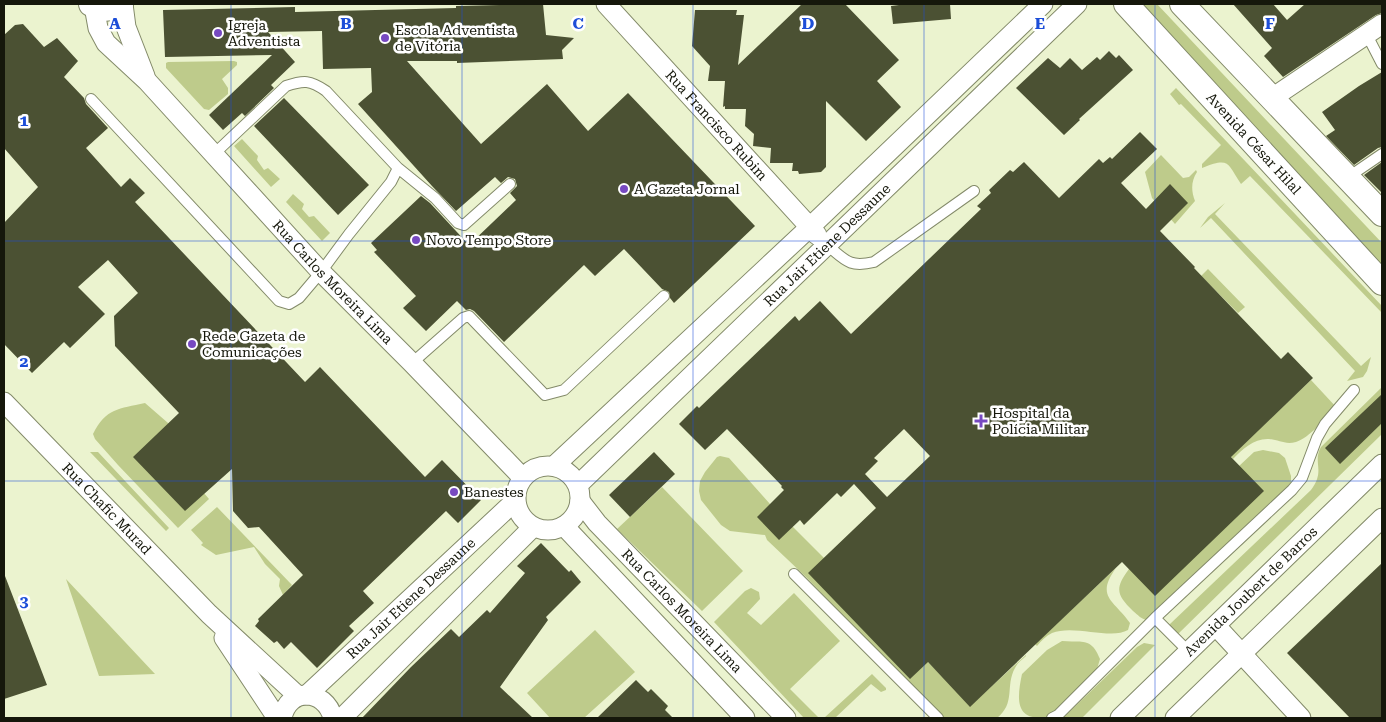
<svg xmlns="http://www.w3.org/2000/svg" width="1386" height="722" font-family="'Roboto Serif',serif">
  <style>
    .green { fill: #becb8b }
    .building { fill: #4b5133; fill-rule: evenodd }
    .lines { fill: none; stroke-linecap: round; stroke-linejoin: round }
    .service-casing { stroke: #838a69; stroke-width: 12 }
    .minor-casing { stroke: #838a69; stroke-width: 21 }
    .tertiary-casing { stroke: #838a69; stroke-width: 26 }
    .service { stroke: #fff; stroke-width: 10 }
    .minor { stroke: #fff; stroke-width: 19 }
    .tertiary { stroke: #fff; stroke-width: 24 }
    .grid { fill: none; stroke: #1d4ed8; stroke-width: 1; stroke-opacity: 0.55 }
    .poi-dot { fill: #7749c1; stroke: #fff; stroke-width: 2 }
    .labels { text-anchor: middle; stroke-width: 5; stroke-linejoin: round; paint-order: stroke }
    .poi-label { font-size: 14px; fill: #15170b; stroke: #fff; text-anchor: start }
    .street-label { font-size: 14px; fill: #15170b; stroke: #fff }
    .grid-label { font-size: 16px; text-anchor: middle; font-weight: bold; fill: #1d4ed8; stroke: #fff; stroke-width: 5; stroke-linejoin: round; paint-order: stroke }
  </style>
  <rect width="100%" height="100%" fill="#ebf3cf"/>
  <path class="green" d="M1134,4h23l225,239v25z
    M234,61l3,1v3l-15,14 6,9v6l-19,16 -5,-1 -38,-41v-5l2,-1z
    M1176,88l206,218v7l-132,-137 -9,8c-14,-21 -11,-27 -39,-16v-4l19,-19 -40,-41 -2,1 -9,-11z
    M242,139l16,17 -1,4 7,10 4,-2 12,11 -9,8 -37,-41z
    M1161,155l22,23 6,-1 7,-7 1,2c-6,9 -6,19 -2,29l-20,23 -23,-26 -7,-26z
    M293,194l11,10 -2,5 7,8 5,-1 16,17 -8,8 -36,-39z
    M1225,203l-10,11 146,152 10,-9 -4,14 -4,6 -16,4 8,-10 -144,-153 -11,10 8,-11z
    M1208,269l37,38 -7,6 -37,-37z
    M1311,380l26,28c-11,10 -28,30 -41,34 -11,3 -17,-2 -27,-3 -14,-1 -27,10 -36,20l-2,-3z
    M1382,387v47l-206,202 -7,-9 1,-3 141,-134c15,-20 1,-27 10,-43z
    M145,403l38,33 15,50 11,13 -31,29 -60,-63 -23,-26 -2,-5c13,-26 26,-25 52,-31z
    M1263,450l16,3 6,5 6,18v8l-4,7 -140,129c-6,-1 -9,-5 -14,-9 -16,-16 -19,-22 -4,-42l125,-117z
    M90,452h8l71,76 -3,3z
    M720,456l9,2 41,46 201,201 55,-50v1c-4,4 -9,7 -11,12 -10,18 1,35 -18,50h-52l-18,-14 -121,-127 -39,-37 -2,-5 -35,-4 -9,-6 -20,-25 -2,-9 1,-10 5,-9 12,-15z
    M662,487l81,84 -41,40 -85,-82z
    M217,507l75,78 -9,10 -4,-9 1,-7 -15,-15 -11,-17 -38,8 -15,-10 2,-2 -12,-13z
    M1116,568c-21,29 -2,32 14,55l-2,7c-17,10 -55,-6 -76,3 -6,3 -11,8 -15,13l-2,-2z
    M66,579l89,95 -56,2z
    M751,588l8,4 1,7 -13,14 14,12 33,-32 46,48 -50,48 29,29h-15l-90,-96 31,-31z
    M595,630l40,42 -51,46h-34l-23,-25z
    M1062,641c19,2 29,-5 38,18l-3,10 -49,48c-34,5 -31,-19 -26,-43l25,-24z
    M1144,643l11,2 -73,73h-19l74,-71z
    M872,674l14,14v2l-5,2 -10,-8 -36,34h-11z"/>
  <path class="building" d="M543,4l3,31 28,3 -12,12 1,9 -106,4v-2h-50l74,83 66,-60 41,47 40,-38 127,133 -81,77 -4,-5 -1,-6 -7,-3 -38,-40 -29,27 -11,-11 -80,77 -30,-31 -4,-2 -4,1 -9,-9 -31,30 -23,-23 13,-12 -42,-44 3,-2 -6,-7 50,-47 9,7 39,42 47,-45 -6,-7 7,-7 -2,-7 -7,-2 -7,6 -6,-6 -39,34 -24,-25 -74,-82 14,-12 -1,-24 -48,1 -1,-38 -54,1 27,30 -24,23 3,3 -29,28 -3,-3 -19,17 -14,-15 63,-60 -107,2 -2,-47 132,-3v5l161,-4v-2z
    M802,4h43l54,56 -22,21 24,26 -35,34 -40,-40v66l-5,5 -22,2 -1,-3h-6l1,-8h-23l1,-15 -18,-2 1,-12 -9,-8 1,-17h-21v-3l-2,1 2,-26h-17l2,-15 -18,-20 3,-36h42l-1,5h8l-6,50z
    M899,4h51l1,15 -58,5 -2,-18 8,-1z
    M1233,4h40l14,16 18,-16h77v9l-6,2 -93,62 -19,-21 8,-8z
    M23,24l21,23 13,-9 21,23 -14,16 20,21 2,6 22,24 -22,20 35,39 9,-9 15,15 -10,9 170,180 15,-15 105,110 17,-17 39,40 -23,23 -12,-12 -83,80 11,12 -25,23 5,5 -37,37 -26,-26 -7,7 -7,-8 -3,2 -19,-17 4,-5 -1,-2 45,-44 -44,-48 -11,1 -15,-17 -1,-42 -47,42 -52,-54 46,-44 -64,-67 -1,-30 24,-23 -30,-33 -30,27 27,27 -35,34 -6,-6 -32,31 -28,-29v-121l34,-36 -34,-39v-113l11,-10z
    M1109,51l7,7 3,-3 14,15 -54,49 1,1 -16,15 -48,-47 32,-30 12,10 10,-10 12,12 15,-13 3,3z
    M1382,72v75l-4,1 -24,17 -28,-29 9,-6 -13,-18 37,-26z
    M284,98l85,87 -31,30 -84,-89z
    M1140,132l17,17 -36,34 25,26 24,-25 18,19 -28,28 35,36 -1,1 87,91 7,-7 25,26 -82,79 33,34 -109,105 -33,-34 -152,145 -42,-45 -18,17 -102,-106 68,-65 -22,-24 -13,13 -4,-4 -33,32 -4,-5 -21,20 -22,-23 27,-27 -3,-3 1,-1 -55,-57 -22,21 -26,-26 18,-18 2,2 96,-92 4,5 21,-20 31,33 130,-125 -4,-3 14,-13 -2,-3 21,-20 3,2 11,-10 35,36 40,-39 4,4 7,-6 2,2zM904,429l26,27 -43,41 -22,-23 13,-13 -4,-3z
    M1382,162v31l-18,-18z
    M1382,394v29l-42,41 -15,-16z
    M654,452l21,22 -45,43 -21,-22z
    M541,543l28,29 2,-2 10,12 -35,35 2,3 -48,67 33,31h-171l49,-51 40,-38 8,8 28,-27 3,3 35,-40 -8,-7z
    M1382,563v155h-32l-63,-65z
    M4,576h1l42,109 -43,14z
    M636,680l12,12 3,-3 17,17 -3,4 8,8h-76z"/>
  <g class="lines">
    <defs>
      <path id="service" d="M1367,35l15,29
        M91,99l188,202 10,3 10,-6 22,-26 28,-38 42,-52 7,-14 -72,-77c-16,-11 -22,-11 -40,-5l-73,69
        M398,168l37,30 23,25 6,2 46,-41
        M1347,178l35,-24
        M827,245c18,15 22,23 47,17l100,-71
        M412,363l51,-45 6,-2 76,79 19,-5 100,-94
        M794,574l144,144
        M1155,618l33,33
        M1052,718l6,-3 97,-97 137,-128 10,-12 15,-40 8,-14 29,-34"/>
      <g id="minor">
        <path d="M123,4l3,23 19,49"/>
        <path id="s1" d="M606,4l211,231"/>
        <path id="s2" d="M94,6l4,22 8,15 41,38 174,191 91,91 110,114"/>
        <path d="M1272,98l110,-74"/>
        <path id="s3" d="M4,402l205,212 89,82"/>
        <circle cx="548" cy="498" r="32"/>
        <path d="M554,466l255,-238 234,-224"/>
        <path id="s4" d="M578,485l499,-481"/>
        <path id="s5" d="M580,501l17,22 189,195"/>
        <path d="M564,526l181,192"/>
        <path d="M1216,626l85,92"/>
        <path d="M224,638l53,80"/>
        <path id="s6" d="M307,695l208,-194"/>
        <path d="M282,718c6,-31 43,-30 51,0"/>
        <path d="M342,718l191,-191"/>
        <path id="s7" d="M1120,718l262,-254"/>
        <path d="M1175,718l207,-200"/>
      </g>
      <g id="tertiary">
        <path d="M91,4c10,6 20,6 30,0"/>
        <path id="s8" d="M1126,4l256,279"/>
        <path d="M1182,4l200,210"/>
      </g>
    </defs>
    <use href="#service" class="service-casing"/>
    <use href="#minor" class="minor-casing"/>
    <use href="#tertiary" class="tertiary-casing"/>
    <use href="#service" class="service"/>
    <use href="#minor" class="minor"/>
    <use href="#tertiary" class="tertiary"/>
  </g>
  <path class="grid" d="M231,4v714M462,4v714M693,4v714M924,4v714M1155,4v714M4,241h1378M4,481h1378"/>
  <g class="poi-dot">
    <circle cx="218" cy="33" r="5"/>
    <circle cx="385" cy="38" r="5"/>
    <circle cx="624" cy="189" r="5"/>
    <circle cx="416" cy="240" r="5"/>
    <circle cx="192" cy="344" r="5"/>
    <path d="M978.5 413.5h5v5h5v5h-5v5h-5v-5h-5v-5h5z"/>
    <circle cx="454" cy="492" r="5"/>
  </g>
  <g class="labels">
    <g class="poi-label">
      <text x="228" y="30">Igreja<tspan x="228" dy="16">Adventista</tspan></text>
      <text x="395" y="35">Escola Adventista<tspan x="395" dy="16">de Vitória</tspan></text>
      <text x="634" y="194">A Gazeta Jornal</text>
      <text x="426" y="245">Novo Tempo Store</text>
      <text x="202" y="341">Rede Gazeta de<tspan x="202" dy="16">Comunicações</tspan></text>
      <text x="992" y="418">Hospital da<tspan x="992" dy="16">Polícia Militar</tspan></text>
      <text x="464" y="497">Banestes</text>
    </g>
    <g class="street-label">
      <text dy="5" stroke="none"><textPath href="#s1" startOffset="164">Rua Francisco Rubim</textPath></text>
      <text dy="5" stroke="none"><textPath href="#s8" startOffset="189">Avenida César Hilal</textPath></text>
      <text dy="5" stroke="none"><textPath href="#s4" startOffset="346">Rua Jair Etiene Dessaune</textPath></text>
      <text dy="5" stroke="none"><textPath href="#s2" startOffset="369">Rua Carlos Moreira Lima</textPath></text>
      <text dy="5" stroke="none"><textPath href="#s3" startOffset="148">Rua Chafic Murad</textPath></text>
      <text dy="5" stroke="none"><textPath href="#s7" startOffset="182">Avenida Joubert de Barros</textPath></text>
      <text dy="5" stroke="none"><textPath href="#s6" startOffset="142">Rua Jair Etiene Dessaune</textPath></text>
      <text dy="5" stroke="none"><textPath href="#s5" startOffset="150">Rua Carlos Moreira Lima</textPath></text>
    </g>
  </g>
  <g class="grid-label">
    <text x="115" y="29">A</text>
    <text x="346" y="29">B</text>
    <text x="578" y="29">C</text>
    <text x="808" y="29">D</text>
    <text x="1040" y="29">E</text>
    <text x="1270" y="29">F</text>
    <text x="24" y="126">1</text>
    <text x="24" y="367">2</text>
    <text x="24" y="607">3</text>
  </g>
  <rect width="1386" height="722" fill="none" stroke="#15170b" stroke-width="10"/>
</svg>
